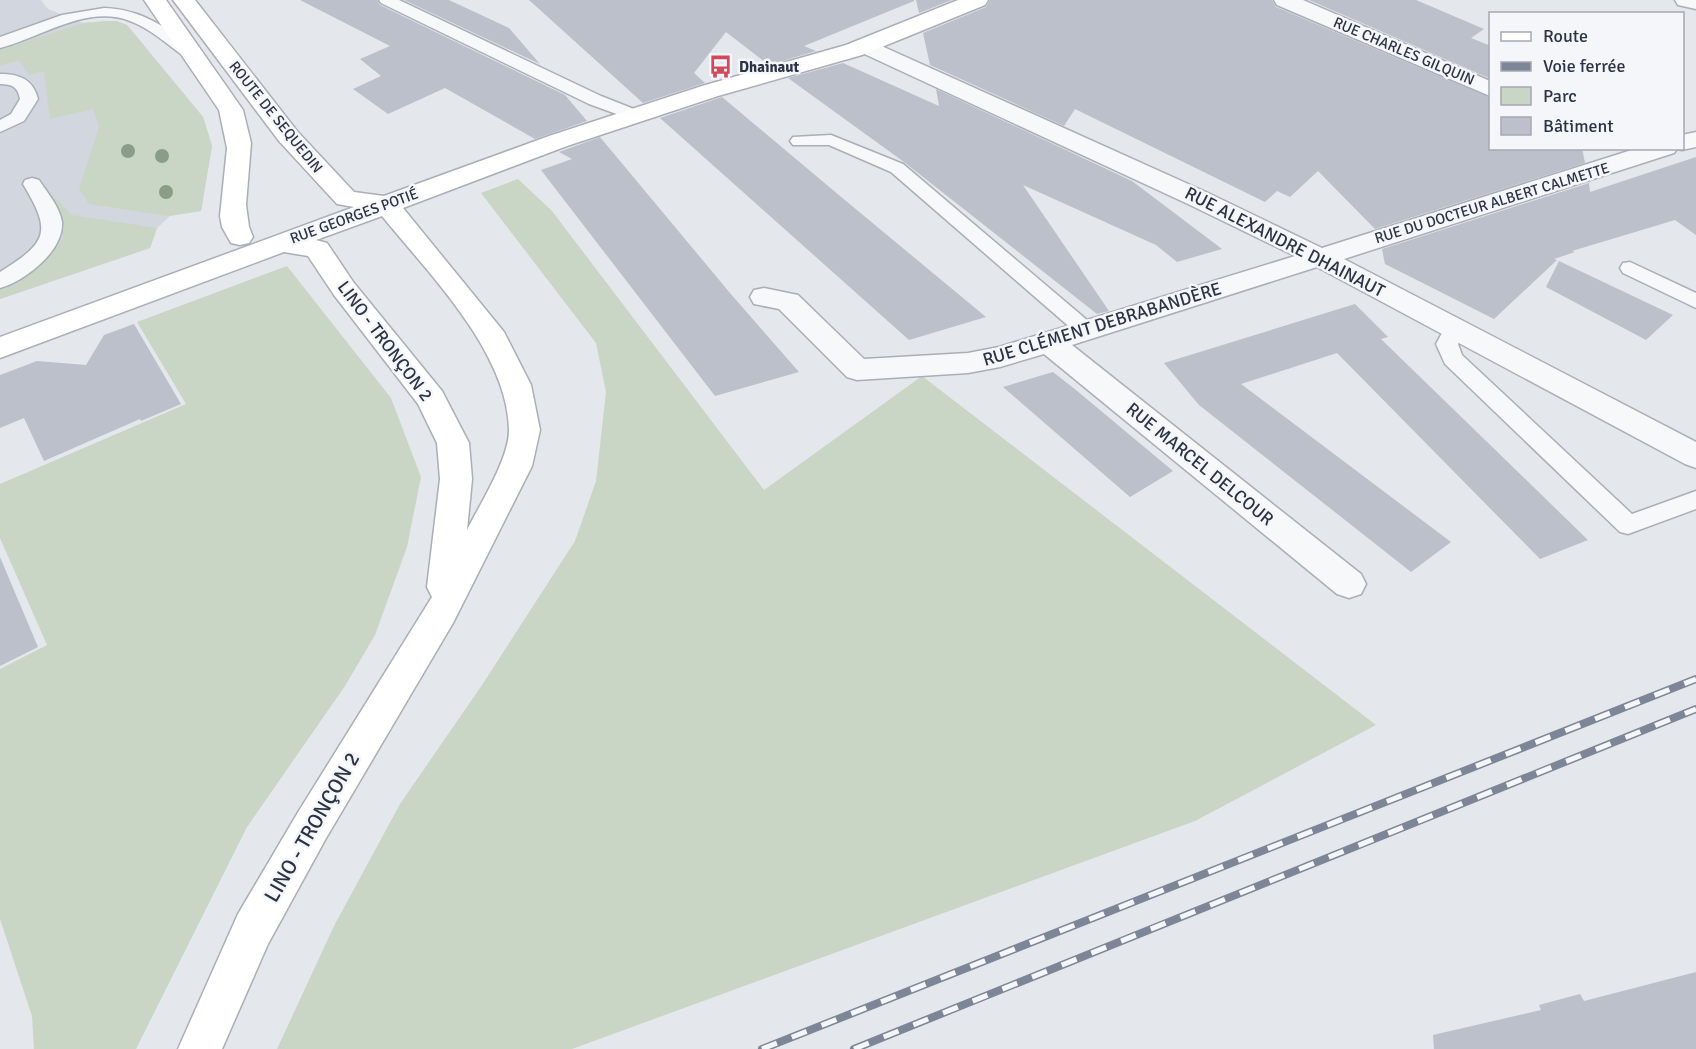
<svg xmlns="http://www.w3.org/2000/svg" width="1696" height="1049" font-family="Signika,sans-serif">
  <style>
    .built { fill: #d2d6de }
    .green { fill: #c9d6c5 }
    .building { fill: #bbc0ca }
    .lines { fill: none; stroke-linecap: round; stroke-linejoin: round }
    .lane-casing { stroke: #a9aeb7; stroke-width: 3 }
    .street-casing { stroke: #a9aeb7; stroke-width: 3 }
    .secondary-casing { stroke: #a9aeb7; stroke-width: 3 }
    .lane { fill: #f7f8fa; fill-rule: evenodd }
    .street { fill: #f7f8fa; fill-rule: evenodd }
    .secondary { fill: #fff; fill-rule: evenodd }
    .rail-casing { stroke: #7d8696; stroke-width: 8 }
    .rail { stroke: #f4f6f9; stroke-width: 5; stroke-dasharray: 16; stroke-linecap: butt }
    .tree { fill: #899d89 }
    .labels { text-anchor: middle; stroke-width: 5; stroke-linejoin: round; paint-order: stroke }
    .far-street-label { font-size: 15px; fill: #2b3445; stroke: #f4f6f9 }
    .far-poi-label { font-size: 15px; font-weight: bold; fill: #2b3445; stroke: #f4f6f9; text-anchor: start }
    .street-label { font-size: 18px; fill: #2b3445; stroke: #f4f6f9 }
    .near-street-label { font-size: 21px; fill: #2b3445; stroke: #f4f6f9 }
  </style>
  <rect width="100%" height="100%" fill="#e4e7ec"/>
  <path class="built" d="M0,0h41l7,9 35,14 33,-2 11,4 76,92 9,29 -11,65 -31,5 -13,12 -7,20 -150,51z"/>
  <path class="green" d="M104,21h12l11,4 76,92 9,29 -11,65 -33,5 -79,-12 -10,-15 20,-62 -6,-18 -43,10 -6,-48 -15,4 -10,-15 -19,6v-16l83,-27z
    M518,179l34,32 212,279 158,-114 454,349 -181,96 -623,228h-295l57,-123 66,-122 82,-119 93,-144 21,-60 10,-89 -10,-49 -115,-150z
    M47,199h10l14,16 86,13 -7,20 -150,51v-10l33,-22 30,-28 -2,-14z
    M287,266l104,132 30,79 -14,70 -32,88 -30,51 -98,141 -111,222h-102l-2,-33 -32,-97v-250l47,-24 -47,-107v-54l186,-80 -49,-82z"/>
  <path class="building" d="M300,0h77l3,5 185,90 22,26 -52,18 -90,-51 -57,26 -35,-25 28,-13 -21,-17 30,-13z
    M404,0h45l60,28 31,36z
    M529,0h385v1l-110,45 12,5 -47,14 -43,-33 -32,41 11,10 -62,20z
    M916,0h36l-33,13z
    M990,0h282l4,7 215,91v50h91l3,15 -210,66 -57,-58 -28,26 -13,-6 -12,11 -190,-93 -11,17 -134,-61 -7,-32 63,-26z
    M1309,0h107l68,29 -13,9 20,8v33z
    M843,63l96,43 -3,-17 196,92 90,68 -45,13 -21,-17 -133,-60 86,126 -12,3 -193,-152 -116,-84z
    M722,97l118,99 146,121 -77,23 -249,-222z
    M600,137l130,156 69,79 -84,24 -174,-226 31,-11 -13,-7z
    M1696,157v78l-21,-15 -103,31 3,1 -21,7 3,1 -63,59 -109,-55 -3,-15 207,-66 1,9z
    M1559,261l114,54 -27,25 -100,-53z
    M1355,304l33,33 -7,2 207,201 -48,19 -203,-206 -96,31 210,158 -40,30 -212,-167 -35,-42z
    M134,324l47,80 -40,17 -1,-2 -96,42 -20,-43 -24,10v-53l37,-14 49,4 18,-30z
    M1053,372l23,18 97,81 -43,26 -127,-110z
    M0,557l38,90 -38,19z
    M1696,972v77h-262l-1,-14 108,-25 -2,-5 41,-11 4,7z"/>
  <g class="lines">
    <defs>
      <path id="lane" d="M379,0h20l202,96 38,15 3,4 -3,4 -6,1 -44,-16 -208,-101z
        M104,8c33,1 55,15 81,33 6,5 14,9 18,15l-8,5 -6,-1c-19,-13 -37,-31 -59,-39 -44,-17 -89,17 -130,27v-11l62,-22z
        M0,74c19,0 33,5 38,25l-14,22 -24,11v-12l11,-6 9,-15c-2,-12 -8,-15 -20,-15z
        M831,135l72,29 191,162 3,5 -3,5 -7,2 -7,-2 -189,-164 -62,-27h-36l-3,-4 3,-4z
        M32,178l7,2c7,11 21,27 23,42 2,29 -37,59 -62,66v-16c48,-30 52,-40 23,-88l2,-4z
        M1630,262l66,31v15l-73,-35 -3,-5 3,-5z
        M1454,322l7,2 3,5 -6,15 4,11 170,159 64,-23v18l-68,25 -8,-2 -175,-168 -9,-20 11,-20z"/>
      <path id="street" d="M1274,0h29l187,81v15l-213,-91z
        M1675,0h21v9l-18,-4z
        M866,39l340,153 116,56 316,-100h44v-13l14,-3v15l-14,3 -5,-1 -3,4 -330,106 352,183v26l-11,-4 -368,-197 -245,78 289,229 5,10 -5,10 -12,4 -12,-4 -293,-240 -44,13 -32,6 -111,7 -10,-3 -68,-68 -25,-5 -4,-7 4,-7 10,-2 34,7 66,64 104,-6 31,-6 296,-91 -107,-52 -330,-153 -3,-5 3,-5z"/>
      <path id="secondary" d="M144,0h22l77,110 8,33 -5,62 3,22 4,10 -4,6 -9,2 -9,-2 -9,-16 -2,-11 7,-68 -8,-38z
        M173,0h22l102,131 57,61 30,4 165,-60 153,-50 144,-41 112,-45h30l-3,5 -123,50 -144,41 -151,50 -164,62 101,124 27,53 9,45 -8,36 -79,157 -128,217 -57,104 -46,105h-44l60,-135 59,-100 135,-217 -5,-10 13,-108 -3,-36 -19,-39 -84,-109 -26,-39 -24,-4 -284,106v-21l354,-130 -17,-3 -58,-63zM382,216c46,57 125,135 127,213 1,28 -29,75 -42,101l5,-51 -3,-36 -27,-52 -88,-108 -27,-40 -11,-3z"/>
    </defs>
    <use href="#lane" class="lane-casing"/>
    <use href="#street" class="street-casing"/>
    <use href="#secondary" class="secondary-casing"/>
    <use href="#lane" class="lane"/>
    <use href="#street" class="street"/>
    <use href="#secondary" class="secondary"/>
    <defs>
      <path id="rail" d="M762,1049l934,-370
        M854,1049l842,-340"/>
    </defs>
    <use href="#rail" class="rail-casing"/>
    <use href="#rail" class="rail"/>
  </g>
  <g class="tree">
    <circle cx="128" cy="151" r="7"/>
    <circle cx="162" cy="156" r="7"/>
    <circle cx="166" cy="192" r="7"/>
  </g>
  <defs>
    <symbol id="bus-bare" viewBox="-9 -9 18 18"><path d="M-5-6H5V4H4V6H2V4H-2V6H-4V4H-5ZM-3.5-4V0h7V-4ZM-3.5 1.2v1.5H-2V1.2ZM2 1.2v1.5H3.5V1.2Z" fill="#d1495b" stroke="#f4f6f9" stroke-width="2.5" paint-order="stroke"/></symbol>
  </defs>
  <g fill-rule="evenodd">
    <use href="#bus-bare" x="704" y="50" width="33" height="33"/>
  </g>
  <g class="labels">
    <g class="far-street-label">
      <text transform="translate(1404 51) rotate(23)" y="5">RUE CHARLES GILQUIN</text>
      <text transform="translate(276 117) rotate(51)" y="5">ROUTE DE SEQUEDIN</text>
      <text transform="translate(1492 203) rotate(-17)" y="5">RUE DU DOCTEUR ALBERT CALMETTE</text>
      <text transform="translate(354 216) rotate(-20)" y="5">RUE GEORGES POTIÉ</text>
    </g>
    <g class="far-poi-label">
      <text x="739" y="72">Dhainaut</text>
    </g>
    <g class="street-label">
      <text transform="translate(1285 242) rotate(27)" y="6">RUE ALEXANDRE DHAINAUT</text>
      <text transform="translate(1102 324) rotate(-17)" y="6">RUE CLÉMENT DEBRABANDÈRE</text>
      <text transform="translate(385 341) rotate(53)" y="6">LINO - TRONÇON 2</text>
      <text transform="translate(1200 464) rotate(39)" y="6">RUE MARCEL DELCOUR</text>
    </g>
    <g class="near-street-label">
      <text transform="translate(312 827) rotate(-60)" y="7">LINO - TRONÇON 2</text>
    </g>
  </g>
  <rect x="1489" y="12" width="195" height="138" fill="#f4f6f9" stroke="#a4a8b1" stroke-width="1.5"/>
  <rect x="1501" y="32" width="30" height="9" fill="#ffffff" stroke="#a4a8b1" stroke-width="1.5"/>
  <text x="1543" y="42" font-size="18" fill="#2b3445">Route</text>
  <rect x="1501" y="62" width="30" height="9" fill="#7d8696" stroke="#a4a8b1" stroke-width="1.5"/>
  <text x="1543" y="72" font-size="18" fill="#2b3445">Voie ferrée</text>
  <rect x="1501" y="87" width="30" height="18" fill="#c9d6c5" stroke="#a4a8b1" stroke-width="1.5"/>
  <text x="1543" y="102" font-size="18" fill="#2b3445">Parc</text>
  <rect x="1501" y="117" width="30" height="18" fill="#bbc0ca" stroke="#a4a8b1" stroke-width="1.5"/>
  <text x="1543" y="132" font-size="18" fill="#2b3445">Bâtiment</text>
</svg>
